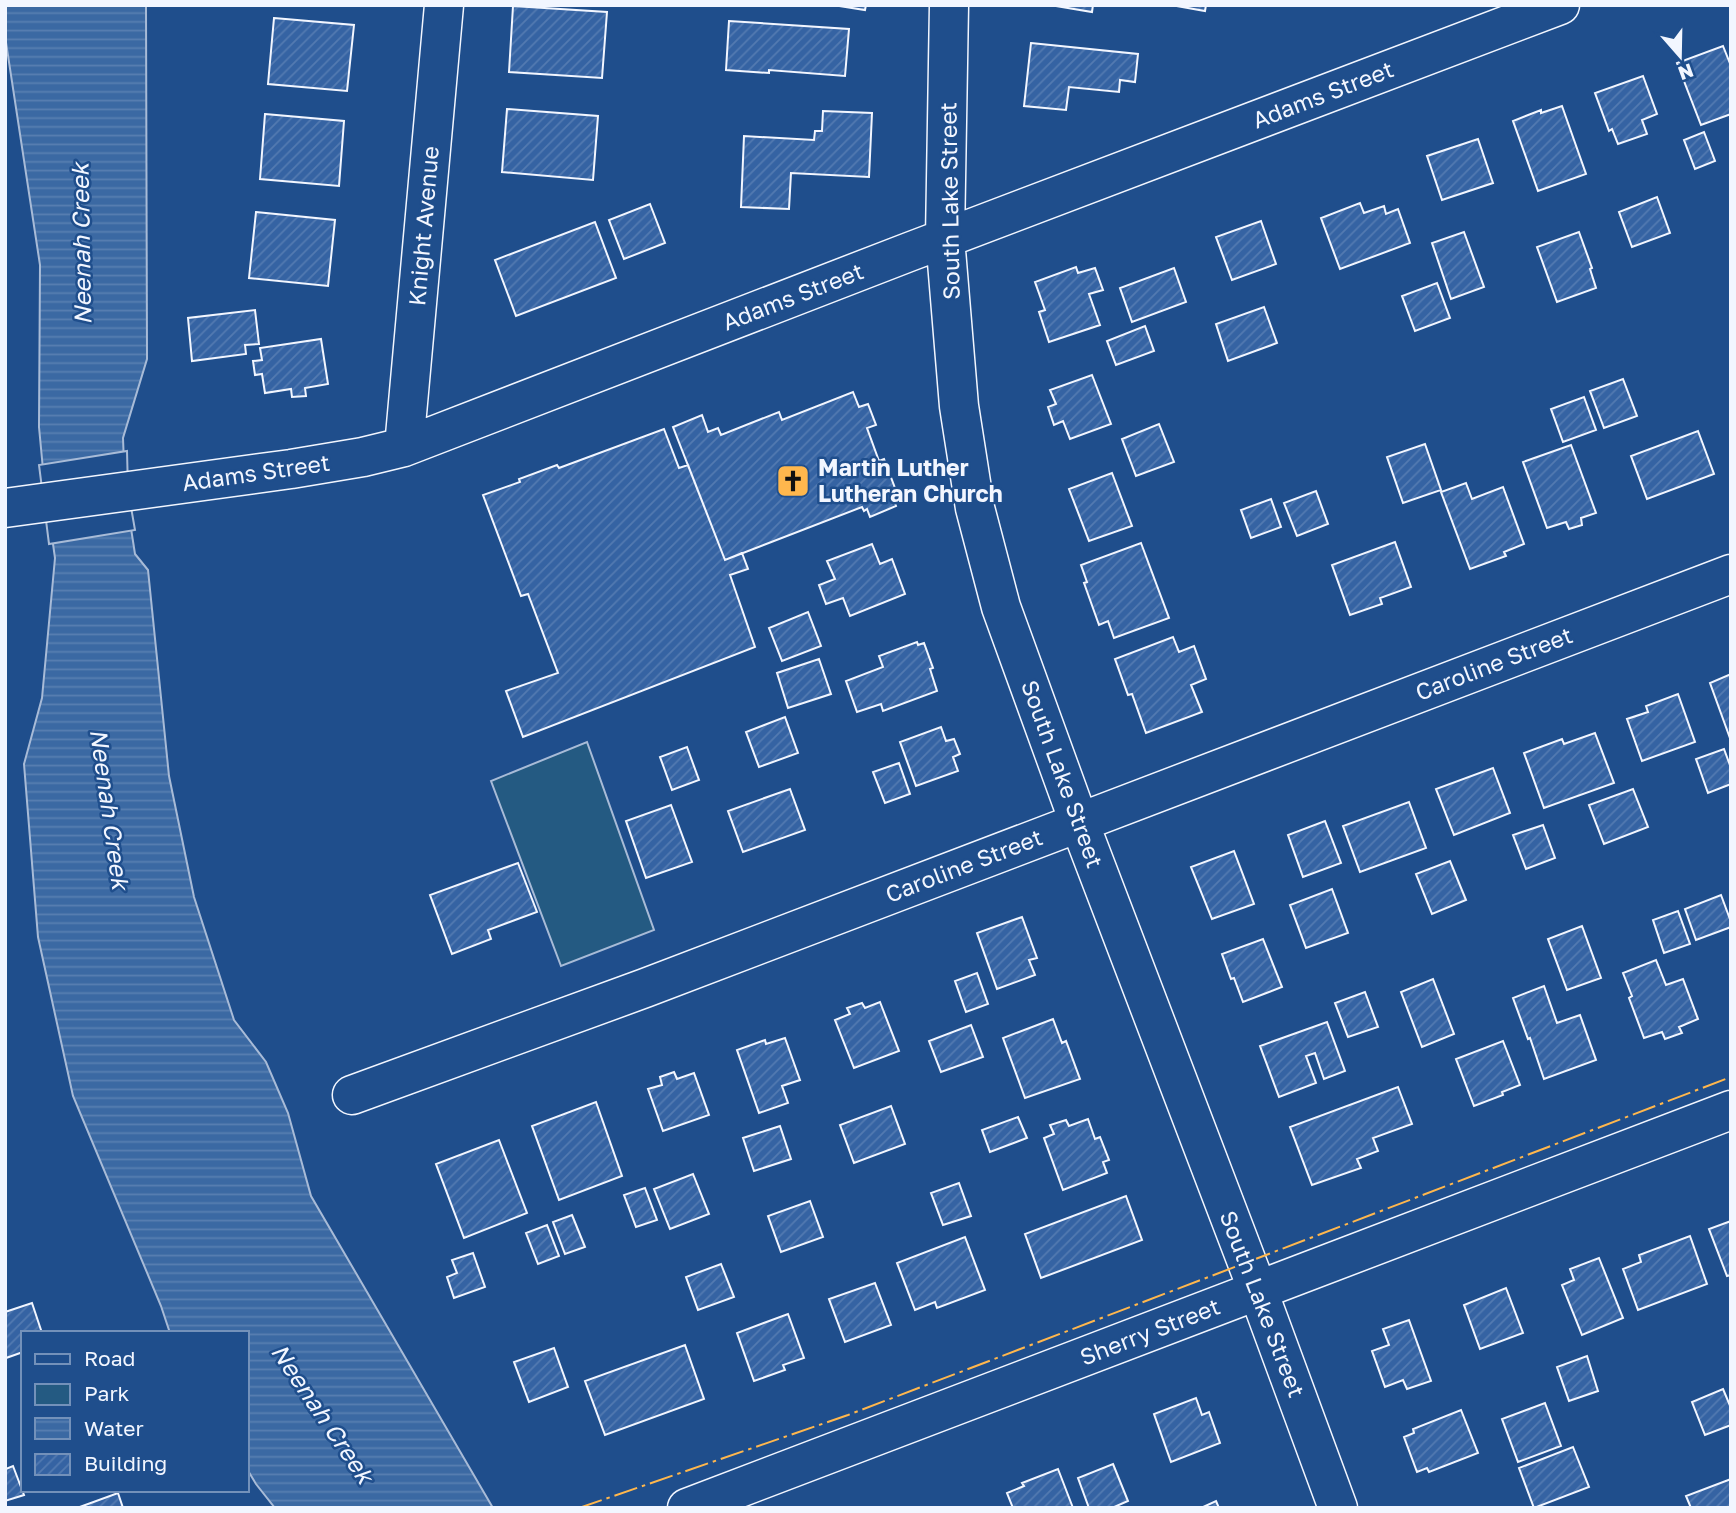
<svg xmlns="http://www.w3.org/2000/svg" width="1736" height="1513" font-family="'Golos Text',sans-serif">
  <style>
    .park { fill: #245a82; stroke: #a8bbd7; stroke-width: 2 }
    .water { fill: url(#water-rules); stroke: #a8bbd7; stroke-width: 2 }
    .pier { fill: #1f4e8c; stroke: #a8bbd7; stroke-width: 2 }
    .building { fill: url(#building-hatch); stroke: #f2f6ff; stroke-width: 2 }
    .lines { fill: none; stroke-linecap: round; stroke-linejoin: round }
    .minor-casing { stroke: #f2f6ff; stroke-width: 41 }
    .minor { stroke: #1f4e8c; stroke-width: 38 }
    .power { stroke: #ffb74d; stroke-width: 2; stroke-dasharray: 24 5 3.5 5; stroke-linecap: butt }
    .labels { text-anchor: middle; stroke-width: 5; stroke-linejoin: round; paint-order: stroke }
    .street-label { font-size: 23px; fill: #f2f6ff; stroke: #1f4e8c }
    .poi-label { font-size: 23px; font-weight: bold; fill: #f2f6ff; stroke: #1f4e8c; text-anchor: start }
    .water-label { font-size: 24px; font-style: italic; fill: #f2f6ff; stroke: #1f4e8c }
  </style>
  <defs>
    <pattern id="water-rules" width="6" height="5" patternUnits="userSpaceOnUse" patternTransform="scale(1.75)"><rect width="6" height="5" fill="#3b69a3"/><path d="M0 2.5h6" fill="none" stroke="#587fb1"/></pattern>
    <pattern id="building-hatch" width="6" height="6" patternUnits="userSpaceOnUse" patternTransform="scale(1.75)"><rect width="6" height="6" fill="#3563a3"/><path d="M-1 1l2-2M0 6l6-6M5 7l2-2" fill="none" stroke="#537ab1"/></pattern>
  </defs>
  <rect width="100%" height="100%" fill="#1f4e8c"/>
  <path class="park" d="M587,742l67,188 -93,36 -70,-185z"/>
  <path class="water" d="M5,5h141l1,354 -24,79 2,52 10,64 13,16 21,206 25,121 40,123 32,42 22,51 23,83 182,312h-218l-19,-24 -9,-15v-136h-77l-9,-27 -88,-210 -35,-159 -14,-173 18,-66 13,-140 -11,-78 -5,-53 1,-162 -35,-229z"/>
  <path class="pier" d="M127,451l1,39 7,40 -86,14 -10,-79z"/>
  <path class="building" d="M833,5h33l-1,5z
    M1050,5h43l-1,7z
    M1171,5h35l-1,6z
    M513,6l94,6 -5,66 -93,-6z
    M274,18l80,7 -7,66 -79,-7z
    M729,21l120,8 -4,47 -76,-6v3l-43,-3z
    M1031,43l107,11 -3,28 -15,-2 -1,12 -50,-5 -3,23 -42,-4z
    M1723,46l8,20v48l-30,11 -24,-62z
    M1643,76l14,38 -15,6 5,14 -29,10 -6,-15 -3,2 -14,-38z
    M1562,106l24,68 -48,17 -25,-70 28,-11v3z
    M507,109l91,7 -5,64 -91,-8z
    M823,111l49,2 -3,64 -78,-4 -2,36 -48,-2 3,-71 70,4 1,-9h7z
    M265,114l79,7 -5,65 -79,-7z
    M1704,132l11,29 -20,8 -11,-29z
    M1478,139l15,44 -51,17 -15,-44z
    M1657,197l13,36 -38,14 -13,-35z
    M1360,203l4,10 20,-7 2,8 12,-5 12,34 -70,26 -19,-51z
    M650,204l15,39 -41,16 -15,-39z
    M256,212l79,8 -7,66 -79,-8z
    M1261,221l15,43 -44,16 -16,-43z
    M595,222l21,56 -100,38 -21,-56z
    M1464,232l20,55 -33,12 -19,-56z
    M1579,232l13,36 -2,1 6,19 -39,14 -20,-55z
    M1076,267l2,6 17,-5 8,22 -14,4 11,31 -51,17 -10,-30 6,-2 -10,-28z
    M1174,268l12,34 -54,20 -12,-34z
    M1437,283l13,35 -35,13 -13,-35z
    M1264,307l13,36 -49,18 -12,-37z
    M255,310l4,34 -14,1 1,9 -54,7 -4,-43z
    M1145,326l9,25 -38,14 -9,-24z
    M321,339l7,45 -23,4 1,8 -14,1 -1,-8 -26,4 -3,-19 -7,1 -2,-14 9,-1 -2,-12z
    M1092,375l19,49 -41,15 -7,-18 -9,4 -6,-18 8,-3 -6,-14z
    M1623,379l14,37 -33,12 -14,-37z
    M853,392l6,15 9,-3 8,21 -9,3 12,33 5,-2 14,37 -5,2 3,8 -26,11 -3,-8 -3,2 -2,-4 -137,53 -52,-133 29,-12 6,17 10,-4 3,7 58,-23 3,8z
    M1584,397l12,33 -33,12 -12,-33z
    M1159,424l15,38 -38,14 -14,-37z
    M664,429l15,39 9,-3 37,95 17,-7 6,16 -18,6 25,72 -232,90 -17,-46 52,-18 -30,-79 -7,2 -38,-101 37,-13 -1,-3 38,-14 2,3z
    M1698,431l16,43 -67,25 -16,-43z
    M1425,444l16,46 -38,13 -16,-46z
    M1571,445l25,68 -15,5 1,7 -13,4 -3,-7 -19,6 -24,-66z
    M1112,473l20,53 -43,15 -20,-52z
    M1466,483l6,16 31,-12 21,57 -20,8 2,4 -36,13 -29,-77z
    M1316,491l12,33 -31,12 -13,-33z
    M1271,499l10,28 -30,11 -10,-28z
    M1395,542l16,45 -31,11 2,6 -32,11 -18,-50z
    M1141,543l28,75 -55,20 -6,-17 -9,4 -15,-42 3,-1 -6,-17z
    M872,544l8,20 12,-5 13,35 -55,22 -7,-18 -17,6 -7,-19 16,-6 -8,-18z
    M808,612l13,34 -39,15 -13,-33z
    M1173,637l6,15 15,-6 12,33 -15,6 11,27 -56,21 -14,-39 -4,1 -13,-36z
    M917,642l1,3 6,-2 9,25 -3,1 7,22 -54,20 -2,-7 -24,8 -11,-31 37,-14 -4,-11z
    M819,659l12,35 -43,14 -11,-35z
    M1731,674v67l-21,-58z
    M1678,694l17,48 -53,19 -15,-42 21,-7 -2,-6z
    M785,717l13,36 -39,14 -13,-35z
    M941,727l5,14 8,-2 6,15 -7,3 5,14 -42,15 -16,-44z
    M1595,733l19,50 -70,25 -20,-55 38,-14 2,5z
    M687,747l12,33 -27,10 -12,-33z
    M1724,749l7,19v16l-23,9 -12,-34z
    M899,763l11,31 -25,9 -12,-31z
    M1493,768l17,45 -56,22 -18,-46z
    M790,789l15,41 -62,22 -15,-41z
    M1633,789l15,38 -44,17 -15,-39z
    M1409,802l17,46 -66,24 -17,-46z
    M671,805l21,57 -46,16 -20,-57z
    M1325,821l16,42 -38,14 -15,-42z
    M1543,825l12,33 -29,11 -13,-34z
    M1234,851l20,53 -42,15 -21,-52z
    M1450,861l16,39 -34,14 -16,-40z
    M518,863l19,49 -49,18 3,9 -39,15 -22,-59z
    M1332,889l16,44 -42,15 -16,-43z
    M1721,895l10,27v5l-35,13 -11,-31z
    M1678,911l12,33 -26,9 -11,-33z
    M1022,917l15,41 -8,2 6,15 -38,14 -20,-56z
    M1582,926l19,52 -34,12 -19,-51z
    M1263,939l19,48 -39,15 -9,-24 -3,1 -9,-25z
    M1656,960l10,25 17,-6 15,40 -19,8 3,6 -17,6 -3,-7 -18,6 -15,-40 3,-2 -9,-23z
    M977,973l11,31 -22,8 -11,-31z
    M1433,979l21,55 -32,13 -21,-55z
    M1544,986l13,37 23,-8 16,45 -52,19 -14,-41 -2,1 -15,-41z
    M1365,992l13,35 -30,10 -13,-34z
    M880,1002l19,49 -45,17 -19,-48 15,-6 -3,-6 15,-5 3,5z
    M1053,1019l9,24 4,-2 14,38 -55,19 -22,-60z
    M1327,1022l18,49 -21,8 -9,-26 -9,3 10,27 -37,14 -19,-51z
    M971,1025l12,32 -42,15 -12,-31z
    M785,1038l15,42 -18,6 6,17 -29,10 -22,-63 28,-10 1,4z
    M1503,1041l17,44 -18,7 1,3 -29,11 -18,-47z
    M674,1072l3,7 17,-6 15,42 -46,16 -15,-42 14,-4 -2,-8z
    M1398,1087l14,37 -39,14 5,13 -21,8 4,9 -49,17 -22,-58z
    M596,1102l26,74 -63,24 -27,-74z
    M891,1106l14,38 -51,19 -14,-38z
    M1018,1117l9,21 -37,14 -8,-22z
    M1088,1119l7,20 5,-2 9,23 -6,2 4,11 -44,17 -19,-52 10,-4 -4,-9 16,-5 3,6z
    M780,1126l11,33 -37,12 -11,-33z
    M499,1140l28,73 -63,25 -28,-74z
    M693,1174l16,40 -39,15 -16,-40z
    M959,1183l12,33 -28,9 -12,-32z
    M645,1188l12,32 -21,7 -12,-32z
    M1126,1196l16,44 -101,38 -16,-44z
    M810,1201l13,36 -42,15 -13,-36z
    M572,1215l13,32 -20,7 -12,-32z
    M1731,1221v54l-4,1 -18,-47z
    M547,1225l12,31 -21,8 -12,-31z
    M1690,1236l17,48 -69,26 -15,-41 18,-7 -2,-7z
    M965,1237l20,53 -48,18 -2,-6 -20,8 -18,-47z
    M473,1253l12,34 -31,11 -7,-21 10,-4 -5,-13z
    M1599,1258l24,60 -41,17 -20,-50 12,-5 -4,-11z
    M721,1264l13,33 -36,13 -12,-33z
    M875,1283l16,42 -46,17 -16,-43z
    M1506,1288l17,45 -43,16 -16,-44z
    M32,1303l10,30h-19v19l-17,6 -1,-46z
    M788,1314l16,44 -21,7 2,5 -31,11 -17,-48z
    M1409,1320l22,61 -24,8 -4,-9 -18,7 -13,-36 17,-6 -6,-16z
    M685,1345l19,54 -99,36 -20,-54z
    M554,1348l14,39 -39,15 -15,-40z
    M1587,1356l11,35 -29,10 -12,-34z
    M1723,1389l8,19v17l-26,10 -13,-33z
    M1196,1398l6,17 7,-3 11,31 -49,19 -17,-48z
    M1545,1403l16,43 -43,16 -16,-43z
    M1461,1410l17,43 -49,19 -2,-4 -10,4 -13,-35 10,-4 -1,-4z
    M1573,1447l16,40 -55,21 -15,-40z
    M1113,1464l15,37 -16,7h-23l-11,-30z
    M13,1466l11,29 -19,6v-34l1,2z
    M1058,1469l15,39h-60l-6,-15 17,-7 -2,-3z
    M1731,1479v29h-40l-5,-12z
    M118,1493l5,15h-46z
    M1216,1501l3,7h-18z"/>
  <g class="lines">
    <defs>
      <path id="minor" d="M949,5l-4,233 14,168 16,102 26,99 78,215 179,469 80,217
        M404,447l40,-442
        M5,508l286,-39 72,-12 41,-10 505,-195 651,-247
        M352,1095l293,-107 1086,-414
        M687,1508l1044,-398"/>
    </defs>
    <use href="#minor" class="minor-casing"/>
    <use href="#minor" class="minor"/>
    <path class="power" d="M579,1508l269,-93 883,-338"/>
  </g>
  <defs>
    <symbol id="church-square" viewBox="-11 -11 22 22"><rect x="-9" y="-9" width="18" height="18" rx="4" fill="#ffb74d" stroke="#1f4e8c"/><path d="M-1.2-6h2.4v3.5h3.3v2.4h-3.3V6h-2.4V-.1h-3.3v-2.4h3.3Z" fill="#111"/></symbol>
  </defs>
  <g fill-rule="evenodd">
    <use href="#church-square" x="774" y="462" width="38" height="38"/>
  </g>
  <g class="labels">
    <g class="street-label">
      <text transform="translate(1323 95) rotate(-21)" y="8">Adams Street</text>
      <text transform="translate(950 201) rotate(-91)" y="8">South Lake Street</text>
      <text transform="translate(424 226) rotate(-85)" y="8">Knight Avenue</text>
      <text transform="translate(793 297) rotate(-21)" y="8">Adams Street</text>
      <text transform="translate(256 473) rotate(-8)" y="8">Adams Street</text>
      <text transform="translate(1494 664) rotate(-21)" y="8">Caroline Street</text>
      <text transform="translate(1062 774) rotate(70)" y="8">South Lake Street</text>
      <text transform="translate(964 866) rotate(-21)" y="8">Caroline Street</text>
      <text transform="translate(1262 1304) rotate(69)" y="8">South Lake Street</text>
      <text transform="translate(1150 1332) rotate(-21)" y="8">Sherry Street</text>
    </g>
    <g class="poi-label">
      <text x="818" y="476">Martin Luther<tspan x="818" dy="26">Lutheran Church</tspan></text>
    </g>
    <g class="water-label">
      <text transform="translate(82 244) rotate(-91)" y="8">Neenah Creek</text>
      <text transform="translate(109 809) rotate(82)" y="8">Neenah Creek</text>
      <text transform="translate(322 1414) rotate(56)" y="8">Neenah Creek</text>
    </g>
  </g>
  <rect width="1736" height="1513" fill="none" stroke="#f2f6ff" stroke-width="14"/>
  <rect x="21" y="1331" width="228" height="161" fill="#1f4e8c" stroke="#7391ba" stroke-width="2"/>
  <rect x="35" y="1354" width="35" height="10" fill="#1f4e8c" stroke="#7391ba" stroke-width="2"/>
  <text x="84" y="1366" font-size="21" fill="#f2f6ff">Road</text>
  <rect x="35" y="1384" width="35" height="21" fill="#245a82" stroke="#7391ba" stroke-width="2"/>
  <text x="84" y="1401" font-size="21" fill="#f2f6ff">Park</text>
  <rect x="35" y="1418" width="35" height="21" fill="url(#water-rules)" stroke="#7391ba" stroke-width="2"/>
  <text x="84" y="1436" font-size="21" fill="#f2f6ff">Water</text>
  <rect x="35" y="1454" width="35" height="21" fill="url(#building-hatch)" stroke="#7391ba" stroke-width="2"/>
  <text x="84" y="1471" font-size="21" fill="#f2f6ff">Building</text>
  <g transform="translate(1680 56) rotate(160)" stroke="#1f4e8c" stroke-width="5" paint-order="stroke">
  <path d="M0-5L12 26L0 18L-12 26Z" fill="#f2f6ff"/>
  <text y="-10" font-size="19" font-weight="bold" text-anchor="middle" fill="#f2f6ff">N</text>
  </g>
</svg>
